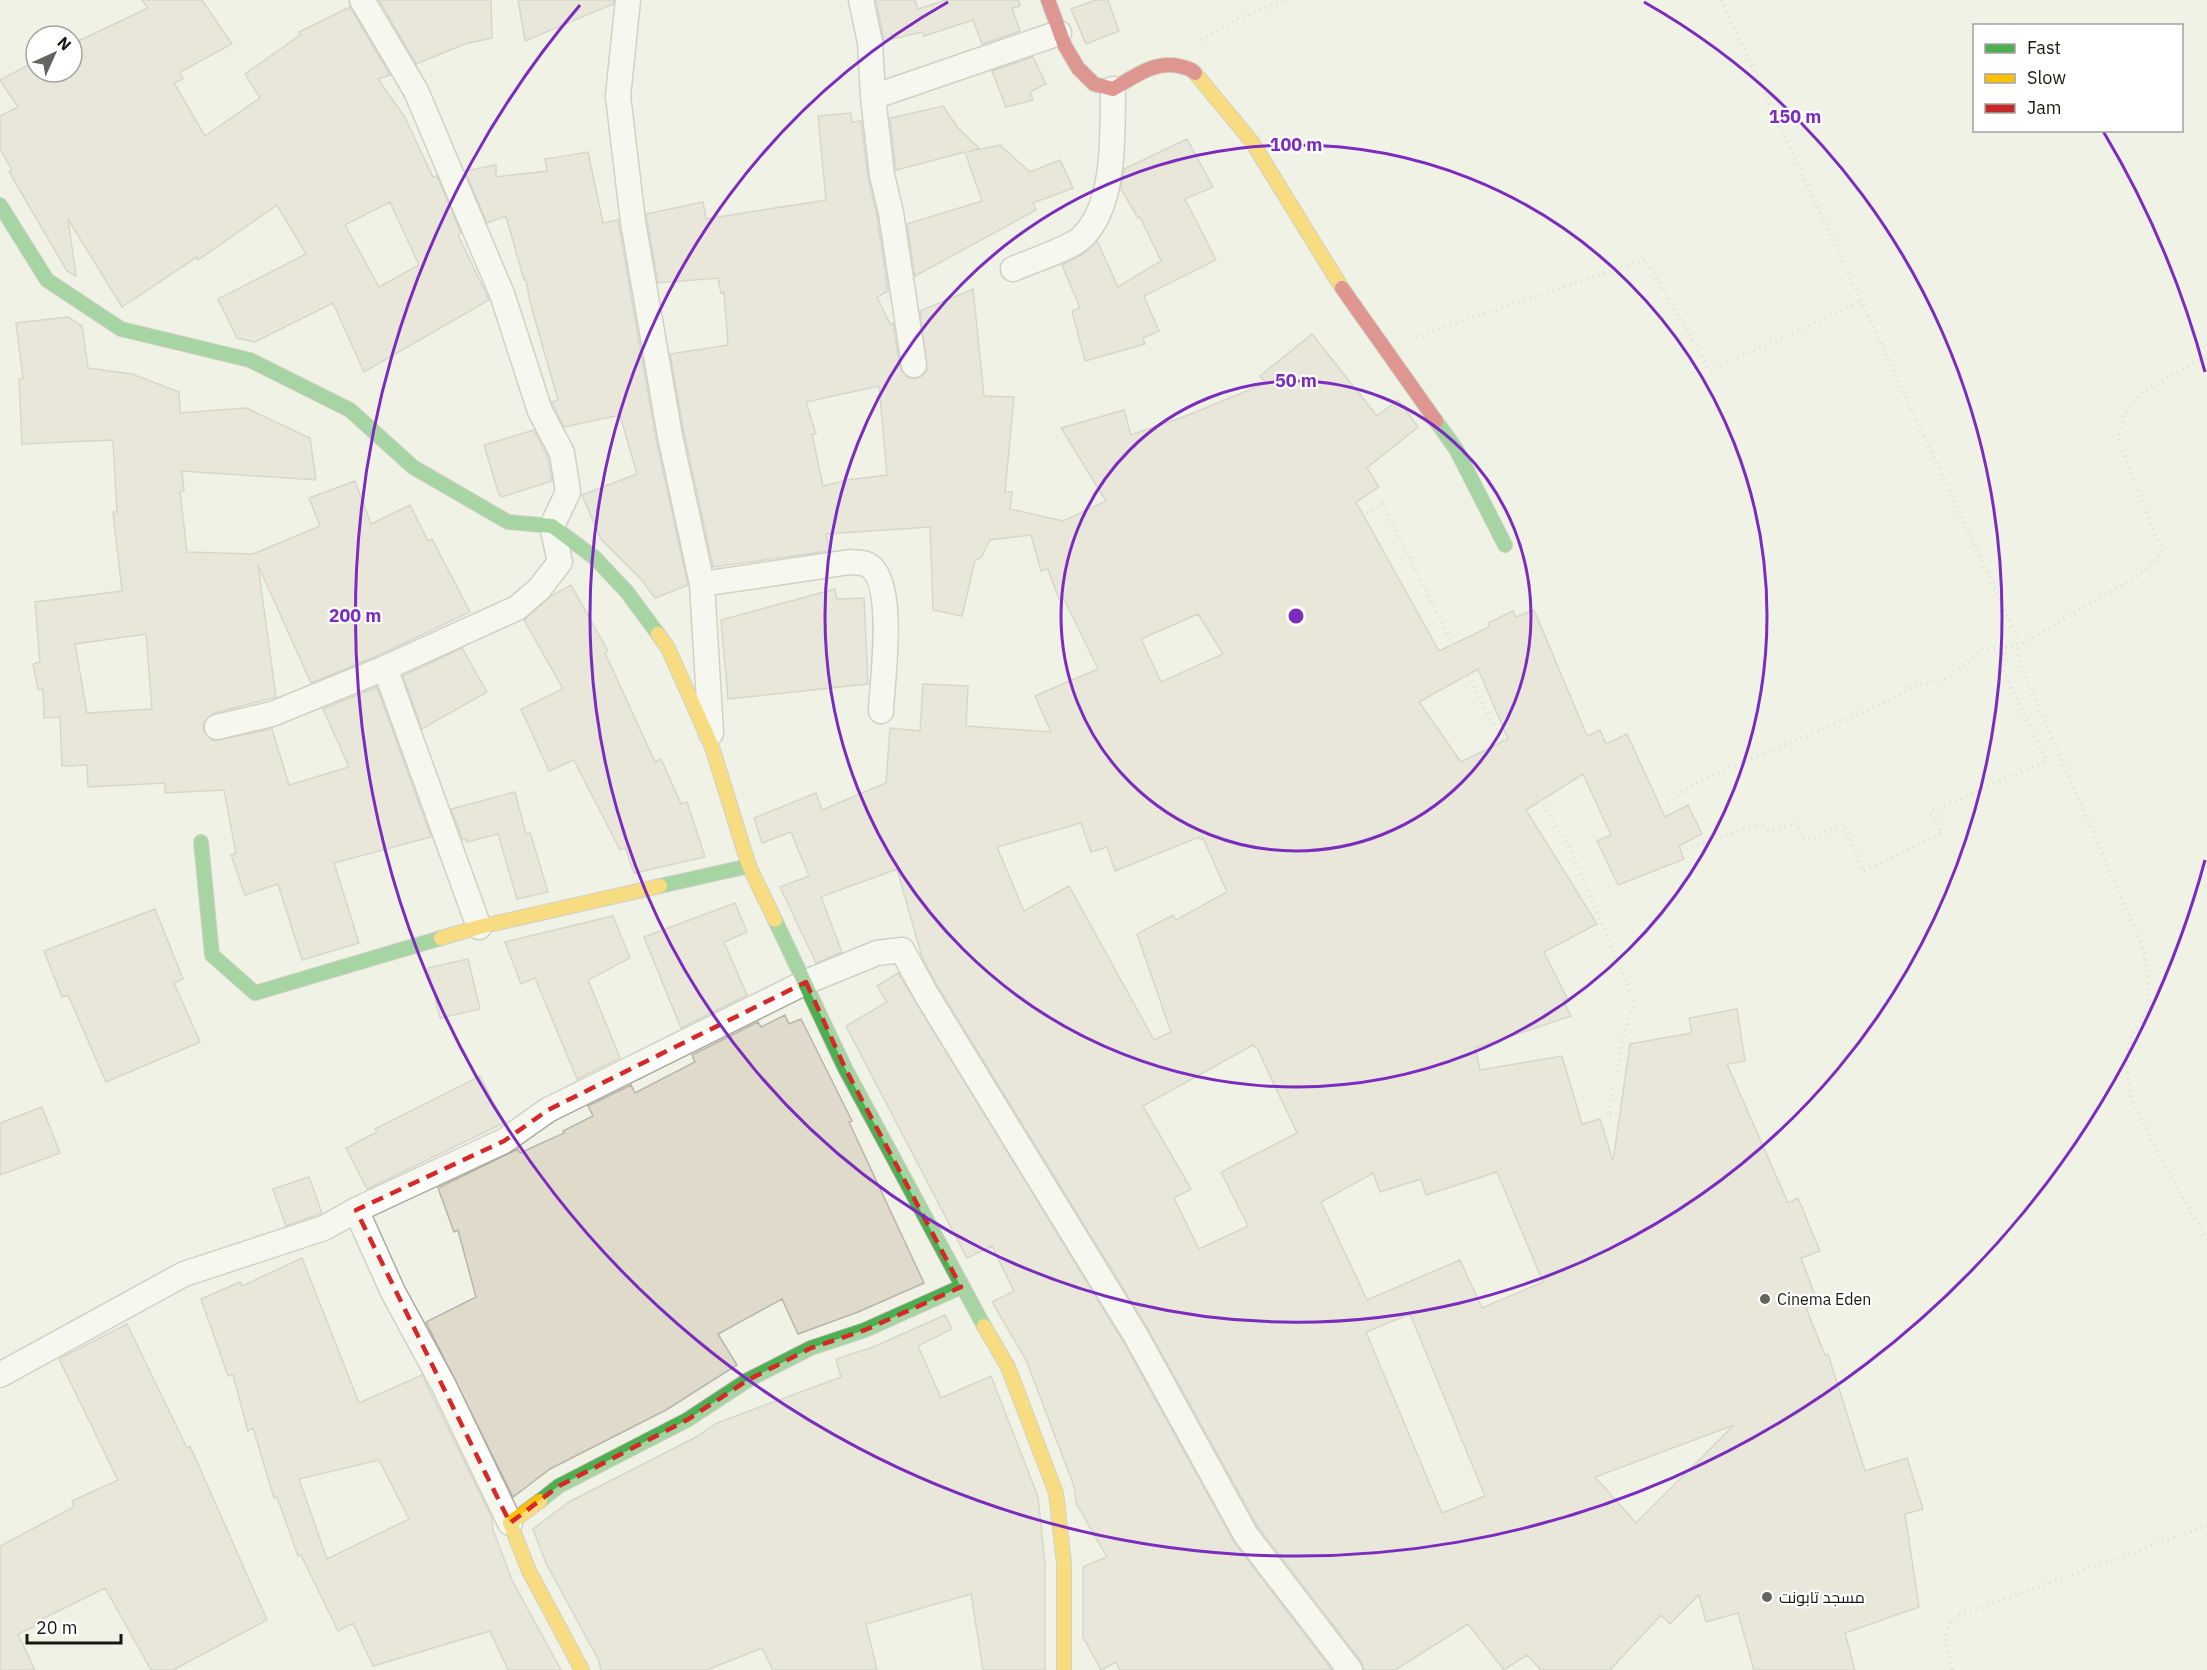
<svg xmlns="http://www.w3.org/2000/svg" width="2207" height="1670" font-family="'IBM Plex Sans',Cairo,sans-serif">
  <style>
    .building { fill: #e0daca; stroke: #b7b5ac; stroke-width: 1.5; fill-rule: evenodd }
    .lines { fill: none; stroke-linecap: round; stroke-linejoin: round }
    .street-casing { stroke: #aaaaa1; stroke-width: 27 }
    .fast-casing { stroke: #aaaaa1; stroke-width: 16 }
    .slow-casing { stroke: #aaaaa1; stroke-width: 16 }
    .jam-casing { stroke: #aaaaa1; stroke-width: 16 }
    .path { stroke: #d4d5d1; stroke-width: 4; stroke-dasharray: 1.5 4.5; stroke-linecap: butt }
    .street { stroke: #fdfdfb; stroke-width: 24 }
    .fast { stroke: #4caf50; stroke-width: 14 }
    .slow { stroke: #ffc107; stroke-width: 14 }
    .jam { stroke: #c62828; stroke-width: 14 }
    .marked { fill: none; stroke: #d62828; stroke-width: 4.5; stroke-dasharray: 12 8; stroke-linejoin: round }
    .ring { fill: none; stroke: #7b2cbf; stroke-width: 3 }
    .poi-dot { fill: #64655c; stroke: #fff; stroke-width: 2 }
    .labels { text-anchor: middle; stroke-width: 4.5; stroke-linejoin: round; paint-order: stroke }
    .poi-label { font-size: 16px; fill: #181911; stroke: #fff; text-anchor: start }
    .centre { fill: #7b2cbf; stroke: #fff; stroke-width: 3 }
    .ring-label { font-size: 18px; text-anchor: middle; font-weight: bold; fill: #7b2cbf; stroke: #fff; stroke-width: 4.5; stroke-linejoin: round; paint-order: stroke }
  </style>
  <rect width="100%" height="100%" fill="#f1f2e6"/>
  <path class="building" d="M142,0h60l30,44 -52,28 3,7 -9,4 31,53 55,-38 -15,-24 55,-39 -1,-3 51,-25 40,68 -12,4 26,37 29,61 4,-1 24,57 -3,2 31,65 -125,72 -31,-69 -78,39 -18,-4 -19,-39 88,-45 -29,-49 -79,55 -1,-3 -75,50 -54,-88 8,57 -9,-5 -58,-99 3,-2 -12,-21v-33l18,-9 -18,-27 36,-19v11h36v-28l76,-36zM390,202l29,63 -40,22 -34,-62z
    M379,0h112l1,38 -27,6 -49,20z
    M518,0h96l-1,4 -88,37z
    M876,0h39l3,9 28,-9h73l1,6 -8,2 8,23 -38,13 -9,-24 -49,16 -2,-4 -38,9z
    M1096,0h12l11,31 -33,13 -15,-35z
    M1033,57l13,27 -16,8 3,8 -27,7 -14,-36z
    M943,106l15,22 21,20 -12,4 33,-7 30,27 30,-12 13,28 -40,15 3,7 -121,66 -8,-52 75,-23 -17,-49 -69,18 -6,-52z
    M851,113l1,9 9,-1 7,56 9,39 11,75 -11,6 13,27 3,-1 7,45 8,10 8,1 6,-3 5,-6 -7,-59 53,-22 11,107 30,1 -9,95h7l-2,17 53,12 43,-20 -45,-73 63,-18 7,25 55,-19 80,-33 -6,-7 52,-42 65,82 21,-16 20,27 -51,41 12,19 -23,15 83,149 50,-24 -1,-4 25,-12 3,6 18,-7 53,126 13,-6 6,14 21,-10 38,83 23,-12 14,29 -23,12 5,13 -66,26 -21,-44 14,-6 -28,-61 -57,36 71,114 -53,28 23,46 -4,2 8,16 -96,32 5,22 82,-14 20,68 18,-5 13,42 17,-117 62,-11 -3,-15 48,-9 8,52 -18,3 61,139 10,-5 22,53 -19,7 17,45 -12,5 19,47 3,-1 37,117 42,-13 16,51 -18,5 14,93 -74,26 10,37h-101l-16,-57 -32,9 -7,-27 -29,29 -9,-9 -51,55h-69l-14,-15 -23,15 -36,-46 -73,46h-31l-3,-9 -103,-134 -110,-198 -210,-342 -16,-30 -25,-88 -76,28 21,55 -26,11 -36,-76 29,-11 -18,-44 -29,11 -8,-25 62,-25 6,17 64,-27 4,-55 30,3 3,-47 45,2 -2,40 85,6 -16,-36 63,-27 -35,-72 -4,2 -11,-30 -7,2 -10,-36 -41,5 -9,18 -6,2 -13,56 -29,-6 -3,-83 -104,7 3,17 -116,16 -29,-134 -14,-79 58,-9 -4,-53 -3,1 -3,-15 -60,5 -12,-69 57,-12 3,17 120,-19 -8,-84zM879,386l8,89 -40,5 -24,6 -11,-52h4l-10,-32zM1198,614l25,40 -62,28 -20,-43zM1478,669l30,70 -47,23 -42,-60zM1081,823l10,29 16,-5 8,24 84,-34 1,3 3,-2 24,54 -51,28 -3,-5 -36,19 34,98 -17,8 -85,-154 -45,25 -27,-64zM1253,1045l4,3 40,85 -76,39 27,54 -49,23 -25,-51 17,-9 -48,-83zM1497,1172l46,110 -61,26 -22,-48 -93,40 -46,-98 52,-29 7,19 41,-13 5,16zM1410,1314l75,182 -43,17 -76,-181zM1734,1425l-98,98 -41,-46z
    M1187,139l26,48 -28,12 31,61 -72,36 15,35 -16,7 2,6 -60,17 -13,-50 8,-3 -18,-43 20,-10 15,-14 21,46 43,-26 -21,-44 -2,1 -17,-29 3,-20z
    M588,152l15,71 15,-3 38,219 32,146 -33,13 -14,-19 -40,-40 -19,-44 55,-21 -17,-59 -56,12 -12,-25 6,-2 -28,-98 -4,-23 -2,1 -18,-64 -19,7 -22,-52 31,-6v12l51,-6 -2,-12z
    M68,317l14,9 6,42 44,6 47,18 1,21 66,-5 64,30 6,42 -134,-9 2,20 -4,1 7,60 66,2 67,-28 -11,-28 46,-17 16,43 39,-19 18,36 4,-2 38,73 -91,43 -68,28 -53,-118 18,132 -62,16 -10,9 -1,9 10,10 59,-12 17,56 60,-18 -26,-58 54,-22 54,150 -97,26 25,80 -57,17 -24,-76 -33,11 -14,-40 5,-2 -12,-63 -59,3v-10l-77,4 -1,-22 -25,1 -2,-49 -16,1 -1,-29 -5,1 -5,-26 7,-2 -5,-60 87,-11 -9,-79h4l-4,-72 -91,4 -3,-65 4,-1 -7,-55zM146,634l6,75 -65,4 -12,-69z
    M534,430l14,28 4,23 -50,16 -3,-2 -15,-50z
    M571,585l37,66 -3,2 50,109 6,-3 20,45 6,-2 18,55 -71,16 -9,-26 -5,3 -46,-90 -25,11 -28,-62 42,-20 -39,-69 27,-24z
    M835,589l2,10 27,-1 4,86 -140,15 -7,-79z
    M462,648l25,44 -65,37 -19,-53z
    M515,792l11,42 4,-2 18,60 -31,7 -19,-65 -31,8 -1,-3 -3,1 -12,-31z
    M735,903l12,29 -23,10 23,53 -66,33 -37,-91z
    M155,909l28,70 -9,4 26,59 -94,40 -38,-87 -6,2 -18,-46z
    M613,916l17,42 -42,22 32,78 -43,21 -42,-101 -14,6 -16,-42z
    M468,959l12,50 -40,9 -12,-50z
    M898,973l226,370 110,199 98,128h-212l-4,-8 -15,8 -18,-33v-70l24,-10 -31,-54 -2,-17 -48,-126 -34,-58 22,-11 -22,-45 -25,12 -121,-232 41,-24 -10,-16z
    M785,1015l4,9 12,-5 51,102 -3,1 75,161 -66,29 -60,22 -16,-35 -64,35 19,31 -71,45 -116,59 -37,28 -87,-175 50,-25 -18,-67 -4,2 -16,-44 80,-39 2,4 44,-20 -1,-2 30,-15 -5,-10 43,-21 4,8 60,-31 -3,-7 66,-33 3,5z
    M480,1076l24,47 -137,66 -21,-41 31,-16 -2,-3z
    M42,1107l18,46 -60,22v-52z
    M309,1177l13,36 -36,13 -13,-37z
    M302,1258l57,145 63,-28 70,143 1,12 19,50 49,90h-53l-18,-39 -117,35 -20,-43 -15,8 -37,-76 -3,1 -21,-59 -3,1 -21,-70 -5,3 -15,-56 -5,1 -27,-77 39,-17 2,4zM379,1460l30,59 -82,40 -28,-80z
    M945,1315l7,14 -34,17 23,52 50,-22 47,121 7,67v106h-62l-12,-76 -105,30 11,46h-104l-11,-22 -55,22h-106l-2,-9 -53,-98 -13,-34 36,-27 127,-65 21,-14 124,-46 -5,-18 37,-12z
    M127,1324l60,124 3,-2 77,174 -94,50h-22l-46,-82 -71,35 1,3 -17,8 17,36h-35v-124l74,-39 -2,-6 46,-21 -59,-121z"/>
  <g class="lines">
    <defs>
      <path id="street" d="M628,0l-10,96 15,126 37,214 32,148 9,149
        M861,0l9,42 3,55 9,78 9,38 23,152
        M873,97l186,-64
        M1013,269c16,-7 55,-20 67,-30 37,-32 32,-106 33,-150
        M702,584l148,-22c5,1 14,0 18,3 29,16 14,116 13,146
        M385,668l94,259
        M217,727l55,-13 113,-46 132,-60 22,-19 21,-27 -8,-36 16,-34 -6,-39 -22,-42 -38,-117 -86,-203 -54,-91
        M356,1210l37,82 51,94 66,137
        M0,1375l184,-101 140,-46 32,-18 148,-69 44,-31 258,-128 71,-29 25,-3 24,44 210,342 110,199 104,135"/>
      <path id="fast" d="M0,205l47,75 74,49 129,31 100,50 63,57 95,55 44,4 43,32 32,34 31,42
        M1436,421l20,28 49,96
        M201,842l11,113 43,38 186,-55
        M660,886l89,-20
        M775,920l70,148 139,258
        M540,1501l19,-15 128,-66 61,-40 63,-32 54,-18 96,-43"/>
      <path id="slow" d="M1195,73l57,69 90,146
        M658,634l10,14 44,99 37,119 26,54
        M441,938l38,-11 181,-41
        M984,1326l24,41 48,126 8,70v107
        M540,1501l-30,22 19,48 53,99"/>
      <path id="jam" d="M1048,0l17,46 13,22 16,16 19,5c21,-12 40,-28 66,-23 6,2 12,2 16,7
        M1342,288l94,133"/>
    </defs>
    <use href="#street" class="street-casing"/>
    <use href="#fast" class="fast-casing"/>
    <use href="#slow" class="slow-casing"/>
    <use href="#jam" class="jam-casing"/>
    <path class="path" d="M1721,0l296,636 1,22 5,13 121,279 6,56 -18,28 -6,29 5,34 21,45 55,98
      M1201,40l33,-20 51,-20
      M1416,337l230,-78 64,112 151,-70
      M1346,525l37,-21 107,215 81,131 63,150 -12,44 -14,72 71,-12 13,29v15l84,221 30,122
      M1667,804l26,-20 200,-85 19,-13 36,-8 34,-29 35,-2 128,-76 17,-18 -44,-114 6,-25 17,-21 66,-37
      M1686,849l77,-26 4,8 32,-7 1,12 12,3 31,-15 20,47 79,-38 -12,-21 116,-51 -43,-92 3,-22
      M560,1135l114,256
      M1952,1670c-2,-24 -17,-35 7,-55l248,-89"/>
    <use href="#street" class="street"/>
    <use href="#fast" class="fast"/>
    <use href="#slow" class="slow"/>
    <use href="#jam" class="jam"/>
  </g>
  <path d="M0 0H2207V1670H0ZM806,982l39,86 116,219 -96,43 -54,18 -63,32 -61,40 -128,66 -49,37 -154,-313 148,-69 44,-31z" fill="#f1f2e6" fill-opacity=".55" fill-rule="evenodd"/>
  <path class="marked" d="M806,982l39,86 116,219 -96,43 -54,18 -63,32 -61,40 -128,66 -49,37 -154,-313 148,-69 44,-31z"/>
  <g class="ring">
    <circle cx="1296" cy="616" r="235"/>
    <circle cx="1296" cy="616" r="471"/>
    <path d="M1644 2A706 706 0 1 1 948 2"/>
    <path d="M2205 860A941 941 0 1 1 580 5M2103 131A941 941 0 0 1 2205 372"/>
  </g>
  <g class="poi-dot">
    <circle cx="1765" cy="1299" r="6"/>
    <circle cx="1767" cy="1597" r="6"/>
  </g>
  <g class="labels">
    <g class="poi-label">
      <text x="1777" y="1305">Cinema Eden</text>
      <text x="1779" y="1603">مسجد تابونت</text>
    </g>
  </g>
  <circle cx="1296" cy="616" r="9" class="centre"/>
  <g class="ring-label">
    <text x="1795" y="123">150 m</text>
    <text x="1296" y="151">100 m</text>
    <text x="1296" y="387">50 m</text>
    <text x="355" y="622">200 m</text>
  </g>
  <rect x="1973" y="24" width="210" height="108" fill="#ffffff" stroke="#a3a3a0" stroke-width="1.5"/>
  <rect x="1985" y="44" width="30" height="9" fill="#4caf50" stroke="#a3a3a0" stroke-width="1.5"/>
  <text x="2027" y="54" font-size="18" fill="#181911">Fast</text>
  <rect x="1985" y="74" width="30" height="9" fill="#ffc107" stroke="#a3a3a0" stroke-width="1.5"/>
  <text x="2027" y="84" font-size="18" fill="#181911">Slow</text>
  <rect x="1985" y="104" width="30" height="9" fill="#c62828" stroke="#a3a3a0" stroke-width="1.5"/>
  <text x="2027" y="114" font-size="18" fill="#181911">Jam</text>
  <g transform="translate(54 54) rotate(45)"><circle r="28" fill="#ffffff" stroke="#a3a3a0" stroke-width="1.5"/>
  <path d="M0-4.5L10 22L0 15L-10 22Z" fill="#64655c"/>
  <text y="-9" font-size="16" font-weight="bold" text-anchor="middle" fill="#181911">N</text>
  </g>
  <path d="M27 1634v9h94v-9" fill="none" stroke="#181911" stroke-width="3"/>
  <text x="36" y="1634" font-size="18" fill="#181911" stroke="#ffffff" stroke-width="4.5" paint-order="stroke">20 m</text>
</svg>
